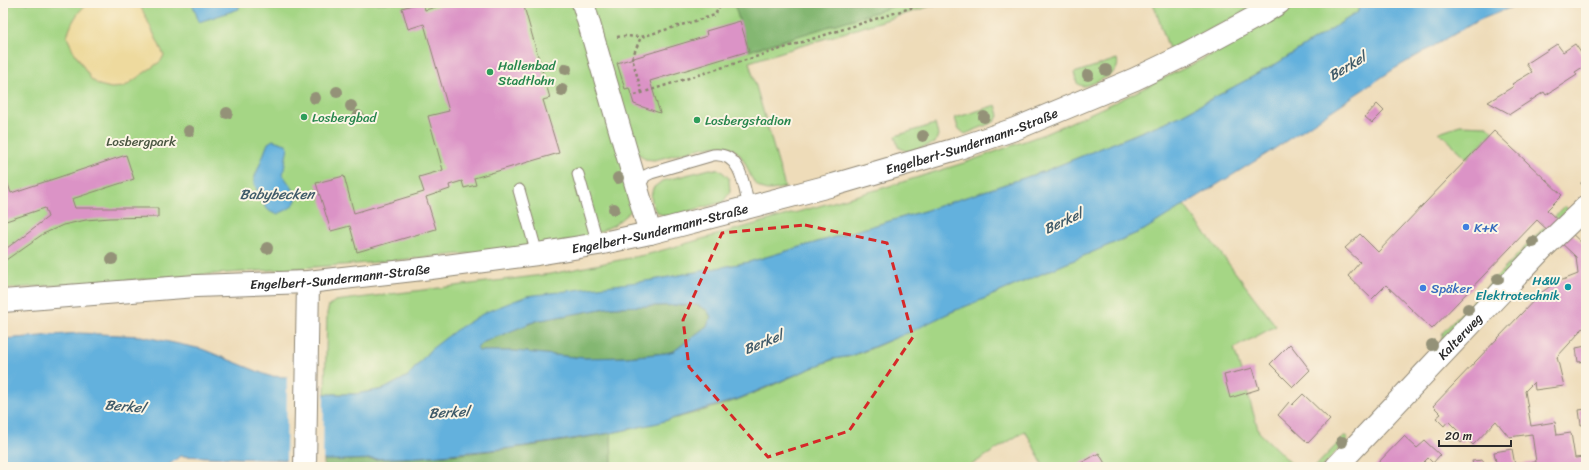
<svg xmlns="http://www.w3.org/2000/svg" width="1589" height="470" font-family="Sriracha,sans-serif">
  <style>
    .green { fill: #a5d685; stroke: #688058 }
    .forest { fill: #84b772; stroke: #58714e }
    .sand { fill: #eeda9e; stroke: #8c8264 }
    .water { fill: #64b1dd; stroke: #486e84; fill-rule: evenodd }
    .pier { fill: #eedcb9 }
    .building { fill: #db93c6 }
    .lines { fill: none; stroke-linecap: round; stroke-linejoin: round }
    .service-casing { stroke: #8c8472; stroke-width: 13 }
    .minor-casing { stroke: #8c8472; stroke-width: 24 }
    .tertiary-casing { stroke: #8c8472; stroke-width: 24 }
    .path { stroke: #8c8472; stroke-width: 2.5; stroke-dasharray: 3 3; stroke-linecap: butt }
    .service { stroke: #fff; stroke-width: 11 }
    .minor { stroke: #fff; stroke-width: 22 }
    .tertiary { stroke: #fff; stroke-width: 22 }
    .tree { fill: #949278 }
    .marked { fill: none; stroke: #d62828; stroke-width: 3; stroke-dasharray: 8 5; stroke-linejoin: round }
    .leisure-dot { fill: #2e9e5b; stroke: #fcf5e5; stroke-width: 1.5 }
    .shop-dot { fill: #3f7fe0; stroke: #fcf5e5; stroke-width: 1.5 }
    .culture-dot { fill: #0f9aa8; stroke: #fcf5e5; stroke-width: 1.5 }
    .labels { text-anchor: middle; stroke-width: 4; stroke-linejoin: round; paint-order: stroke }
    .leisure-label { font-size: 13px; fill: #27864d; stroke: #fcf5e5; text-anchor: start }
    .park-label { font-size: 13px; fill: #4a5642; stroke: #fcf5e5 }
    .street-label { font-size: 13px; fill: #2b2b2b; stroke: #fcf5e5 }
    .shop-label { font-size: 13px; fill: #366cbe; stroke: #fcf5e5; text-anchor: start }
    .culture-label { font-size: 13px; fill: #0d838f; stroke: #fcf5e5; text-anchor: end }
    .water-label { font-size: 14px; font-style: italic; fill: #3f5a69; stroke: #fcf5e5 }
  </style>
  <rect width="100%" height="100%" fill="#fcf5e5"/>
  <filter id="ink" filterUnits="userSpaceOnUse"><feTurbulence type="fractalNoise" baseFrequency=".025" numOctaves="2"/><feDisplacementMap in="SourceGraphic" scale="8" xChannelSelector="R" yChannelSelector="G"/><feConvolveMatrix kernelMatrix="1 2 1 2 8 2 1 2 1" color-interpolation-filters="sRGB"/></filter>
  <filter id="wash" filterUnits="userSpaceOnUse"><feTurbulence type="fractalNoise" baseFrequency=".012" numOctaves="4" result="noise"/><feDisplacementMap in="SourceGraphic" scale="16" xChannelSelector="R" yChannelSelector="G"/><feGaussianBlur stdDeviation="0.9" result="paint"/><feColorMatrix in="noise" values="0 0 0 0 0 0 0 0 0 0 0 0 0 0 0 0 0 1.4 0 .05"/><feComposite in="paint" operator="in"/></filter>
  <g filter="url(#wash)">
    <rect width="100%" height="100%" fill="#eedcb9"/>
    <path class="green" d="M3,3h938l-192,59 36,125c-7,2 -17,5 -24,1 -15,-7 -11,-34 -34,-42 -14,-4 -57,11 -73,14l-9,-1 -7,-6 -6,57 -18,15 -30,14 -70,10 -158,15 -353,25z
      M1153,3h105l-17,11 -72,35z
      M1295,3h64l-1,9 -82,52 -96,52 -135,55 -121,40 -175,51 -96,18 -223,70 -22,26 -24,13 -29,5h-30l2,-81 2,-7 6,-5 216,-27 98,-20 234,-66 84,-26 80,-29 73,-33 91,-45 61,-36z
      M1117,59c1,4 1,8 -2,12 -4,5 -26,15 -32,15 -2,0 -5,-2 -6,-3l-3,-10z
      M996,105l3,10 -5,7 -29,12 -7,-6 -3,-10z
      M935,124l3,11 -3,8 -27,9 -10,-5 -3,-11z
      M1460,125l27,1 7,5 -27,27 -28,-26z
      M710,169l10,1 9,8 1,14 -7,10 -53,14 -8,-1 -6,-4 -3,-5 -2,-9 2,-9 9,-7z
      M1184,205l92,121 -42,22 25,84 36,35h-251c-7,-12 -11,-24 -19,-36l-57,36h-356l-1,-34c43,-9 85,-19 126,-33 32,-12 63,-28 95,-40 6,-3 14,-2 20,-4 42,-15 81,-38 122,-53l170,-73z
      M1565,206l3,3 -127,134 2,-11z
      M1345,436l3,3 -26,28h-7z"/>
    <path class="forest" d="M739,3h166l-156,48 -14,-44 5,-2z
      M697,305l10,5 4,7 -4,9 -33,25 -8,2 -39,4 -43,1 -69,-7h-36l-3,-3 8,-6 52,-21 76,-14z
      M611,433l1,34h-288v-7c96,1 193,-10 287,-27z"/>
    <path class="sand" d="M88,3h51l25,52 -3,6 -37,26 -13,1 -12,-3 -8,-6 -18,-29 -6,-13c4,-14 10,-25 21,-34z"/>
    <path class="water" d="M192,3h47v6l-40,13z
      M1359,3h163l-45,18 -83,48 -126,84 -124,77 -170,73 -23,9 -41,20 -59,24 -18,3 -95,40 -80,24 -47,10 -99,15 -92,9 -74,3h-59l-107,-4 -14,11h-163v-128l76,-6 62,3 61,13 67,27 18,1 38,17h30l29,-5 24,-13 22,-26 26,-20 30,-18 41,-16 126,-16 96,-18 175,-51 121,-40 135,-55 96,-52 82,-52zM697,305l10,5 4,7 -4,9 -33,25 -8,2 -39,4 -43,1 -69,-7h-36l-2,-3 7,-6 52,-21 76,-14z
      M273,140l13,4 2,3 -5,28 14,20c0,11 -11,16 -20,19 -13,-1 -18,-20 -23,-31v-4l14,-36z"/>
    <path class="pier" d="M287,377h5l32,14 -1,71h-37z"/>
    <g id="blocks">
      <path class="building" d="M419,3h4l2,7 25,-7h73l27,95 -7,2 16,53 -85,25 2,7 -12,3 -2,-7 -13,4 1,4 -24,8 10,32 -79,23 -7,-26 -19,5 -15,-48 28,-7 10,37 70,-21 -5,-15 24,-7 -15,-54 21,-5 -25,-87 -16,5 -6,-21z
        M740,21l9,30 -99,30 10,32 -26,-9 -5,-16 -4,1 -8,-26 90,-27 -1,-5z
        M1557,44l6,8 12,-8 11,16v5l-11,7 2,3 -31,20 -2,-3 -34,22 -22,-12 26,-16 -2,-2 20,-12 -6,-8z
        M1377,104l7,7 -12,12 -7,-6z
        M1494,131l68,64 -15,15 39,37v80l-5,2 -1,3 -23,25 7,29 -29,4 -1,-8 -9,9 6,35 24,-4 2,13 14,-2 4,25 11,-1v10h-89l-3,-15 18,-3 3,16 21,-3 -4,-28 -23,3 -13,-16 -23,24 -7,-7 -5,5 -7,-7 4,-5 -10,-10 -4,5 -8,-8 5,-4 -8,-8 109,-114 13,-9 23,-9 -2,-17 -39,-37 -105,109 -46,-44 -14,14 -24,-23 12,-14 -15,-14 15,-14 18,18z
        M126,155l8,24 -62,20 3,9h83v9l-48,1 -24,2 -23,5 -20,9 -40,28v-11l45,-34 -3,-9 -42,14v-52l8,23z
        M1290,344l20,26 -17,17 -23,-23z
        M1586,346v15l-8,1 -2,-14z
        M1253,368l6,21 -29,9 -6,-23z
        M1303,394l27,26 -22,23 -30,-28 11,-13 3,3z
        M1586,409v15l-5,1 -2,-15z
        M1404,436l13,12 8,-7 15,14 -7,8 -5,-5 -9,9h-45z
        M1099,453l8,14h-33z
        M1483,460l1,7h-18l7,-2 -1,-4z"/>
    </g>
  </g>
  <g filter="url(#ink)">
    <use href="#blocks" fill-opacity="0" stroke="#8c8472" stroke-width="1"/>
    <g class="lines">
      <defs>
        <path id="service" d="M578,174l20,70
          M638,189l7,-13 6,-3 62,-18c29,-3 31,32 36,53
          M519,190l18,64"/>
        <g id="minor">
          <path d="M583,3l67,230"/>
          <path id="s1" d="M3,301l193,-15 112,-4 123,-14 106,-14 61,-10 52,-11 183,-48 120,-35 62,-21 120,-50 52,-25 76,-41 16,-10"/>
          <path d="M305,467l3,-185"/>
        </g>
        <g id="tertiary">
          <path id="s2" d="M1336,467l206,-218 44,-42"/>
        </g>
      </defs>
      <use href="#service" class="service-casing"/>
      <use href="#minor" class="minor-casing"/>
      <use href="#tertiary" class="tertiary-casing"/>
      <path class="path" d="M617,37l7,-1 17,1
        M642,93l-10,-35 9,-21 74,-22 6,-12
        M635,95l291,-92
        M1581,184l5,-4"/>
      <use href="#service" class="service"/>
      <use href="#minor" class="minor"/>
      <use href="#tertiary" class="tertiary"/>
    </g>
    <g class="tree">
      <circle cx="566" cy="69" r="6"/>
      <circle cx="1106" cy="70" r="6"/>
      <circle cx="1088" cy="75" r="6"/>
      <circle cx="562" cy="90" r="6"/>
      <circle cx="337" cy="92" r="6"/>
      <circle cx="315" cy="98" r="6"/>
      <circle cx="351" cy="106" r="6"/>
      <circle cx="227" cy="113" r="6"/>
      <circle cx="358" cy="116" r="6"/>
      <circle cx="984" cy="117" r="6"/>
      <circle cx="189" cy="131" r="6"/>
      <circle cx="923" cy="136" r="6"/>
      <circle cx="618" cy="178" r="6"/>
      <circle cx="614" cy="209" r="6"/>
      <circle cx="1533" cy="242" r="6"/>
      <circle cx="267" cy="248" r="6"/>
      <circle cx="112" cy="259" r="6"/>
      <circle cx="1498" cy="279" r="6"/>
      <circle cx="1468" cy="309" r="6"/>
      <circle cx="1432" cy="345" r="6"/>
      <circle cx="1342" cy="442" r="6"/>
    </g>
  </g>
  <path class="marked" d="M805,225l82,18 26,94 -64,94 -81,26 -79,-90 -6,-47 39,-87z"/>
  <g class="leisure-dot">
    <circle cx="490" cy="72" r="4"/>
    <circle cx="304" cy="117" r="4"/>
    <circle cx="697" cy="120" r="4"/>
  </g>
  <g class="shop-dot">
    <circle cx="1466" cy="227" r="4"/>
    <circle cx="1423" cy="288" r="4"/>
  </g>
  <circle class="culture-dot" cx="1568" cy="287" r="4"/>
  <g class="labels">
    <g class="leisure-label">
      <text x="498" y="70">Hallenbad<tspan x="498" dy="15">Stadtlohn</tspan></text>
      <text x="312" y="122">Losbergbad</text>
      <text x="705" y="125">Losbergstadion</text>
    </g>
    <g class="park-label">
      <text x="141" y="146">Losbergpark</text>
    </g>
    <g class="street-label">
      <text dy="5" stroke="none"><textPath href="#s1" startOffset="986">Engelbert-Sundermann-Straße</textPath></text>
      <text dy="5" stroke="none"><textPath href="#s1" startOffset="662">Engelbert-Sundermann-Straße</textPath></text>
      <text dy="5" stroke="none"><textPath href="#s1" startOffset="338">Engelbert-Sundermann-Straße</textPath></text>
      <text dy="5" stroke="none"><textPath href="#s2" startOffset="180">Kalterweg</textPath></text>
    </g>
    <g class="shop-label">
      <text x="1474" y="232">K+K</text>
      <text x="1431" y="293">Späker</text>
    </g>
    <g class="culture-label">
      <text x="1560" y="285">H&amp;W<tspan x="1560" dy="15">Elektrotechnik</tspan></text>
    </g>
    <g class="water-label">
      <text transform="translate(1347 66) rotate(-31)" y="5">Berkel</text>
      <text x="277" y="199">Babybecken</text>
      <text transform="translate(1063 221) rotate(-25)" y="5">Berkel</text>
      <text transform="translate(763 342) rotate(-22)" y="5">Berkel</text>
      <text transform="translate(125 406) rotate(5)" y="5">Berkel</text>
      <text transform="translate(449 412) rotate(-3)" y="5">Berkel</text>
    </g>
  </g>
  <rect width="1589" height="470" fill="none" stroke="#fcf5e5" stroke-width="16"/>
  <path d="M1439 440v6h72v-6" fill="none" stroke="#2b2b2b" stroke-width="2"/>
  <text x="1445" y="440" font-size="12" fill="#2b2b2b" stroke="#fcf5e5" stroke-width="3" paint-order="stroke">20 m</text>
</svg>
